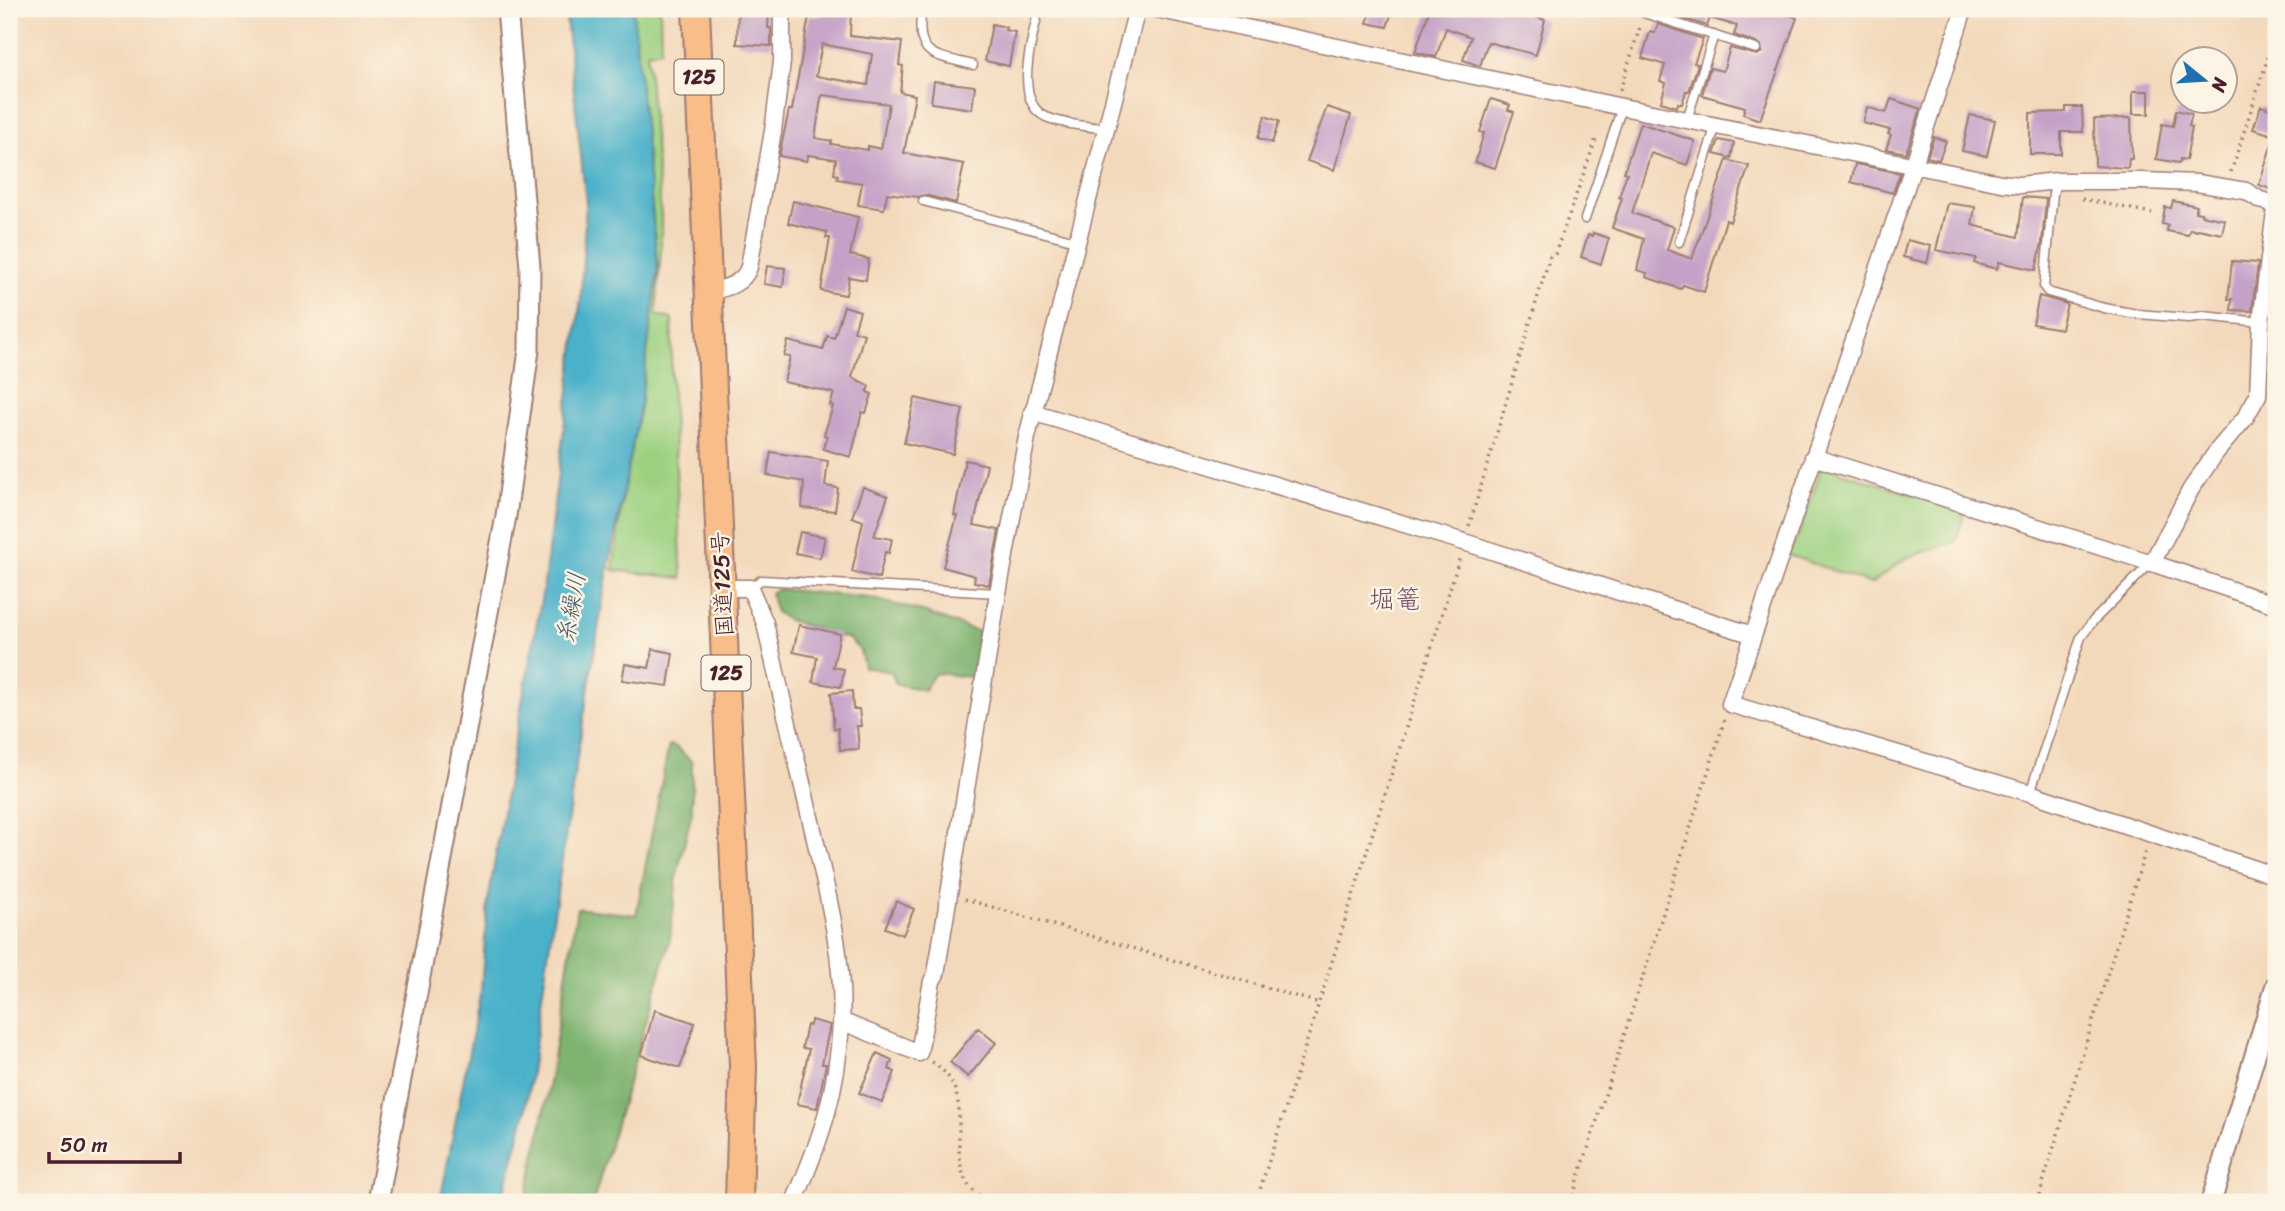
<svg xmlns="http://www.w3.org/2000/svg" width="2285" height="1211" font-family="Sriracha,'Klee One',sans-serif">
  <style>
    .green { fill: #9dd181; stroke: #747856; stroke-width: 2 }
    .forest { fill: #7eb36f; stroke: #64694d; stroke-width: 2 }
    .water { fill: #4ab1c9; stroke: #4a687a; stroke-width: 2 }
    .building { fill: #c4a2c7; fill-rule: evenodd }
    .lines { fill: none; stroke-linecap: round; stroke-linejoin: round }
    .service-casing { stroke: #9e7c73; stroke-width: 11 }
    .minor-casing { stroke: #9e7c73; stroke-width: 19 }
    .tertiary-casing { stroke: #9e7c73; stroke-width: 23 }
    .trunk-casing { stroke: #9e7c73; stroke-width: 30 }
    .path { stroke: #9e7c73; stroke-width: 3.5; stroke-dasharray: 2 5; stroke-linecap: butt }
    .service { stroke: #fff; stroke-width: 8 }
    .minor { stroke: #fff; stroke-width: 16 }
    .tertiary { stroke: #fff; stroke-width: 19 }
    .trunk { stroke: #f8bd89; stroke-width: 26 }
    .labels { text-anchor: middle; stroke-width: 5; stroke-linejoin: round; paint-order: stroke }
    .shield { fill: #fcf5e5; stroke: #7f5f63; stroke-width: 2 }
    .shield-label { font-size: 21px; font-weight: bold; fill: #4a1f2b }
    .street-label { font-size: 23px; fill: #4a1f2b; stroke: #fcf5e5 }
    .water-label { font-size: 24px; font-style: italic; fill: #4a596a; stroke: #fcf5e5 }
    .quarter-label { font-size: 26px; fill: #754d62; stroke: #fcf5e5 }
  </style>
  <rect width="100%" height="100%" fill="#fcf5e5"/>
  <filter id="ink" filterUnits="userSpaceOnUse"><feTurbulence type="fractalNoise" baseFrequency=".0143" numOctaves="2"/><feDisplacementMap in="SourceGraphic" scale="14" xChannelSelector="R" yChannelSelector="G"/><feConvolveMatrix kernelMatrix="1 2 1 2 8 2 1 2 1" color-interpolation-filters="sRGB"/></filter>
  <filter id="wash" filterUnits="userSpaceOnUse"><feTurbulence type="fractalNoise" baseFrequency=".00686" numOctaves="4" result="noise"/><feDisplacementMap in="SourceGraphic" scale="28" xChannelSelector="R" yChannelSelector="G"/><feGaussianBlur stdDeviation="1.57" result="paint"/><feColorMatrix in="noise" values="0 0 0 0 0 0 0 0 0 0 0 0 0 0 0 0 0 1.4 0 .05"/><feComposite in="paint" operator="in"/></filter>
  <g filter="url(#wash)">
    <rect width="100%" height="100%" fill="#f3d9bb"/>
    <path class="green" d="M626,9h34l1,41 -14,3 14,162v36l-5,64 16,4 -1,57 11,202 -69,-8 19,-146z
      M1822,466l144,45 -11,31 -49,16 -35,26 -85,-30 11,-14z"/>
    <path class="forest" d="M779,589l90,9 48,12 62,22 -3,32 -6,13 -35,-4 -11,17 -28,-6 -5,-12 -27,-5 -4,-17 -11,-11 -61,-19 -12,-8 -6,-19z
      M669,745l7,2 16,15v50l-15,62 -7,66 -77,262h-67l20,-100 31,-194 59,7z"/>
    <path class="water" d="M565,9h68l25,261 -18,137 -33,168 -33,201 -49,338 -23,88h-62l41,-212 7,-88 24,-145 31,-167 38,-292 5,-95z"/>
    <g id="blocks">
      <path class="building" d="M738,9h31l-1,19h3v18l-34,-2z
        M821,9h30l-1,27 52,6 -3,23 4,1 -3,26 15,3 -11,58 60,11 -8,39 -31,-8 -7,2 -31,-4 -3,16 -26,-4 4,-22 -25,-4 1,-4 -4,-1 2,-15 -28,-4 -1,6 -28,-5 10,-46h3l17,-94h12zM822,44l50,10 -4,31 -52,-9zM823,95l66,9 -8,45 -13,-3v4l-37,-6 1,-3 -17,-3 6,-40z
        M1372,9h21l-6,18 -20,-4z
        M1430,9h108l-2,8 9,3 -9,35 -48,-13 -8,24 -17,-6 8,-23 -25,-9 -10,29 -21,-5z
        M1662,9h107l28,9 -37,102 -17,-6 2,-7 -43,-12 8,-27 13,3 7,-23 27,7 5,-3 -1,-7 -27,-10 3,-9 -27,-8 -3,8 -45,-14z
        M992,24l14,3 -1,3 10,2 -6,34 -24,-5z
        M1658,24l45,15 -9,24 4,1 -9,27h-3l-4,13 -4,-1 -1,4 -16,-5 5,-19 -6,-2 5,-16 -23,-7 8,-26 5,1z
        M934,81l41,5 -3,23 -41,-6z
        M2133,91h16v23h-16z
        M1491,99l19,6 -2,5 6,2 -19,56 -20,-6 9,-29 -4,-1z
        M1891,99l30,10 -15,44 -20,-4 5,-14 -3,-1 2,-4 -27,-7 4,-16 19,6z
        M2261,106l15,5v25l-23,-7z
        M1327,107l24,8 -17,55 -27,-9z
        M2066,107h16l1,25h-22v22h-31v-41l36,-1z
        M2176,110l16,4 -3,12 3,1 -6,33 -6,-1 -1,4 -23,-4 6,-35 11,2z
        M1970,115l25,5 -8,36 -25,-5z
        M1265,116l14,5 -7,22 -14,-5z
        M2131,118l1,41h-3l-1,9 -33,-2 -1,-47z
        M1640,123l55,18 -8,24 -36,-12 -19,60 42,14 -7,23 25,9 35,-99 22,6 -19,56 -4,-2 -22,72 -21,-7 -2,4 -35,-12 1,-4 -10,-3 7,-31 -32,-11 10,-30 -3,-1 8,-24 -3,-1z
        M1934,137l12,4 -7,19 -12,-3z
        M1719,140l15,3 -3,15 -17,-4z
        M2273,140l3,1v50l-17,-6z
        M1855,164l45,9 -7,20 -42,-11z
        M2023,197l23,2 -4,44 -6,27 -37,-8 -2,7 -23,-6 2,-5 -40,-8 11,-47 28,4 -3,18 46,12z
        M793,201l65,16 -8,38 19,4 -3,21 -17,-3 -3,18 -25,-4 9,-53h-4l1,-6 -39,-9z
        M2173,201l24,5 -2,6 6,1v2l24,5 -3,14 -24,-5 -1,2 -7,-2 -2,6 -21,-4 1,-6 -6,-1 3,-17 6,1z
        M1593,233l16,5 -8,26 -20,-7 7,-22 4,1z
        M1907,240l24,6 -4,17 -24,-6z
        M2232,261l26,2 -6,48 -21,-1 1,-11h-4z
        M767,266l18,2 -2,19 -19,-3z
        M2039,296l28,8 -6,25 -28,-5z
        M844,306l16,5 -6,20 10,3 -12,43 17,9 -2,6 5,2 -6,19 -4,-1 -11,45 -28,-8 4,-13 -3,-1 9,-29 -3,-1 4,-12 -50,-11 6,-25 -6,-1 4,-15 35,9 4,-14 7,2z
        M915,398l48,11 -10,45 -49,-11z
        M771,452l57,9 -3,25 13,2 -3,23 -33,-3 2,-26 -37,-7z
        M965,460l22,5 -13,60 25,5 -10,55 -15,-3 1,-6 -32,-9 14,-51 -3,-1z
        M863,487l25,9 -14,40 18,3 -3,14 -4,-1 -6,26 -27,-6 11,-51 -11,-4z
        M800,532l25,5 -5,21 -25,-5z
        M799,625l41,9 -7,33 11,2 -3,18 -28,-5 4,-25 -24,-5z
        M653,649l20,4 -5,33 -46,-6 3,-16 24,4z
        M852,691l1,18h6l2,17h-4l2,23 -19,1 -2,-22 -4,1 -3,-36z
        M896,901l18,8 -11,26 -18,-7z
        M655,1010l40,13 -15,45 -39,-13z
        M811,1020l19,5 -8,39h4l-9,44 -20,-4 12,-55 -7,-1 5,-23 3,1z
        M978,1028l18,15 -28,34 -18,-15z
        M877,1053l15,7 -3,9 6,3 -13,30 -23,-9z"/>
    </g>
  </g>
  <g filter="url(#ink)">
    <use href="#blocks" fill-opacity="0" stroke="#9e7c73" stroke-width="2"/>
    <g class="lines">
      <defs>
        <path id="service" d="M922,9c-8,48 12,46 51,56
          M1039,9c-6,26 -27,93 7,108 18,7 41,10 60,11
          M1644,13l112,36
          M1687,119l27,-84
          M2057,182l-4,11 -9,94 4,5 56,16 33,6 52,4 14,-2 58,6
          M923,201l153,40
          M1585,219l37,-112
          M1679,242l37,-117
          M750,588l11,-8 237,13
          M2030,793l51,-156 12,-16 58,-58"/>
        <path id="minor" d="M1156,9l466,98 379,76 19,2 37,-4h86l54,2 49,8 14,9 16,4
          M1964,9l-50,155 -184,540 300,89 246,83
          M2274,9h2
          M708,292c17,-4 35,-7 41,-25l24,-136 9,-69v-53
          M1032,412l432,130 289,93
          M1813,457l339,106 124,42
          M2152,563l39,-74 26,-38 28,-33 13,-23 3,-73 15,-118
          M722,588h28l15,35c15,69 32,138 48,207 14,62 32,129 28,194 -4,69 -20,115 -47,178
          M841,1021l78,32 13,-72 4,-7 62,-381 29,-156 110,-428"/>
        <path id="tertiary" d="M378,1202l128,-686 23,-166 1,-83 -23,-258
          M2211,1202l65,-217"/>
        <path id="trunk" d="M696,9l47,1057 -4,136"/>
      </defs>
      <use href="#service" class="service-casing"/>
      <use href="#minor" class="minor-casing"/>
      <use href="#tertiary" class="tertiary-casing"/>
      <use href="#trunk" class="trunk-casing"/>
      <path class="path" d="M1620,90l21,-66
        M2231,172l45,-139
        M2082,199l70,14
        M1469,526l81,-270 5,-2 41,-115
        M965,899l354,104
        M932,1062c45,29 16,76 33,117 5,12 15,16 23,23
        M1256,1202l204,-645
        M1571,1202l154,-483
        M2037,1202l109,-353"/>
      <use href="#service" class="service"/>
      <use href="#minor" class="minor"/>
      <use href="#tertiary" class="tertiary"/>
      <use href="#trunk" class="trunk"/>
    </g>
  </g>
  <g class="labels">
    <g class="shield">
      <rect x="674.5" y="59.5" width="49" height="35" rx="5"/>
      <rect x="701.5" y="655.5" width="49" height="35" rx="5"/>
    </g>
    <g class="shield-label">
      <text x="699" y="84">125</text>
      <text x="726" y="680">125</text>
    </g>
    <g class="street-label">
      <text transform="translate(722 584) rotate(-93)" y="8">国道125号</text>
    </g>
    <g class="water-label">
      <text transform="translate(571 608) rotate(-80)" y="8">糸繰川</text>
    </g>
    <g class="quarter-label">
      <text x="1395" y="608">堀篭</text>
    </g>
  </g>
  <rect width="2285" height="1211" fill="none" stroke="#fcf5e5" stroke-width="35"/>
  <g transform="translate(2204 80) rotate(108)"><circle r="33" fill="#fcf5e5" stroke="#b59f9b" stroke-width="2"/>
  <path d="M0-5L12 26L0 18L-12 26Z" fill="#1f6fb2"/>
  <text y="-10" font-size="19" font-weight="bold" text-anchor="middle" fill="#4a1f2b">N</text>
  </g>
  <path d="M49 1152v10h131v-10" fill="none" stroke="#4a1f2b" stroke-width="3.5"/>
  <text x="60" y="1152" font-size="21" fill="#4a1f2b" stroke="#fcf5e5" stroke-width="5" paint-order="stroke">50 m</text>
</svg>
